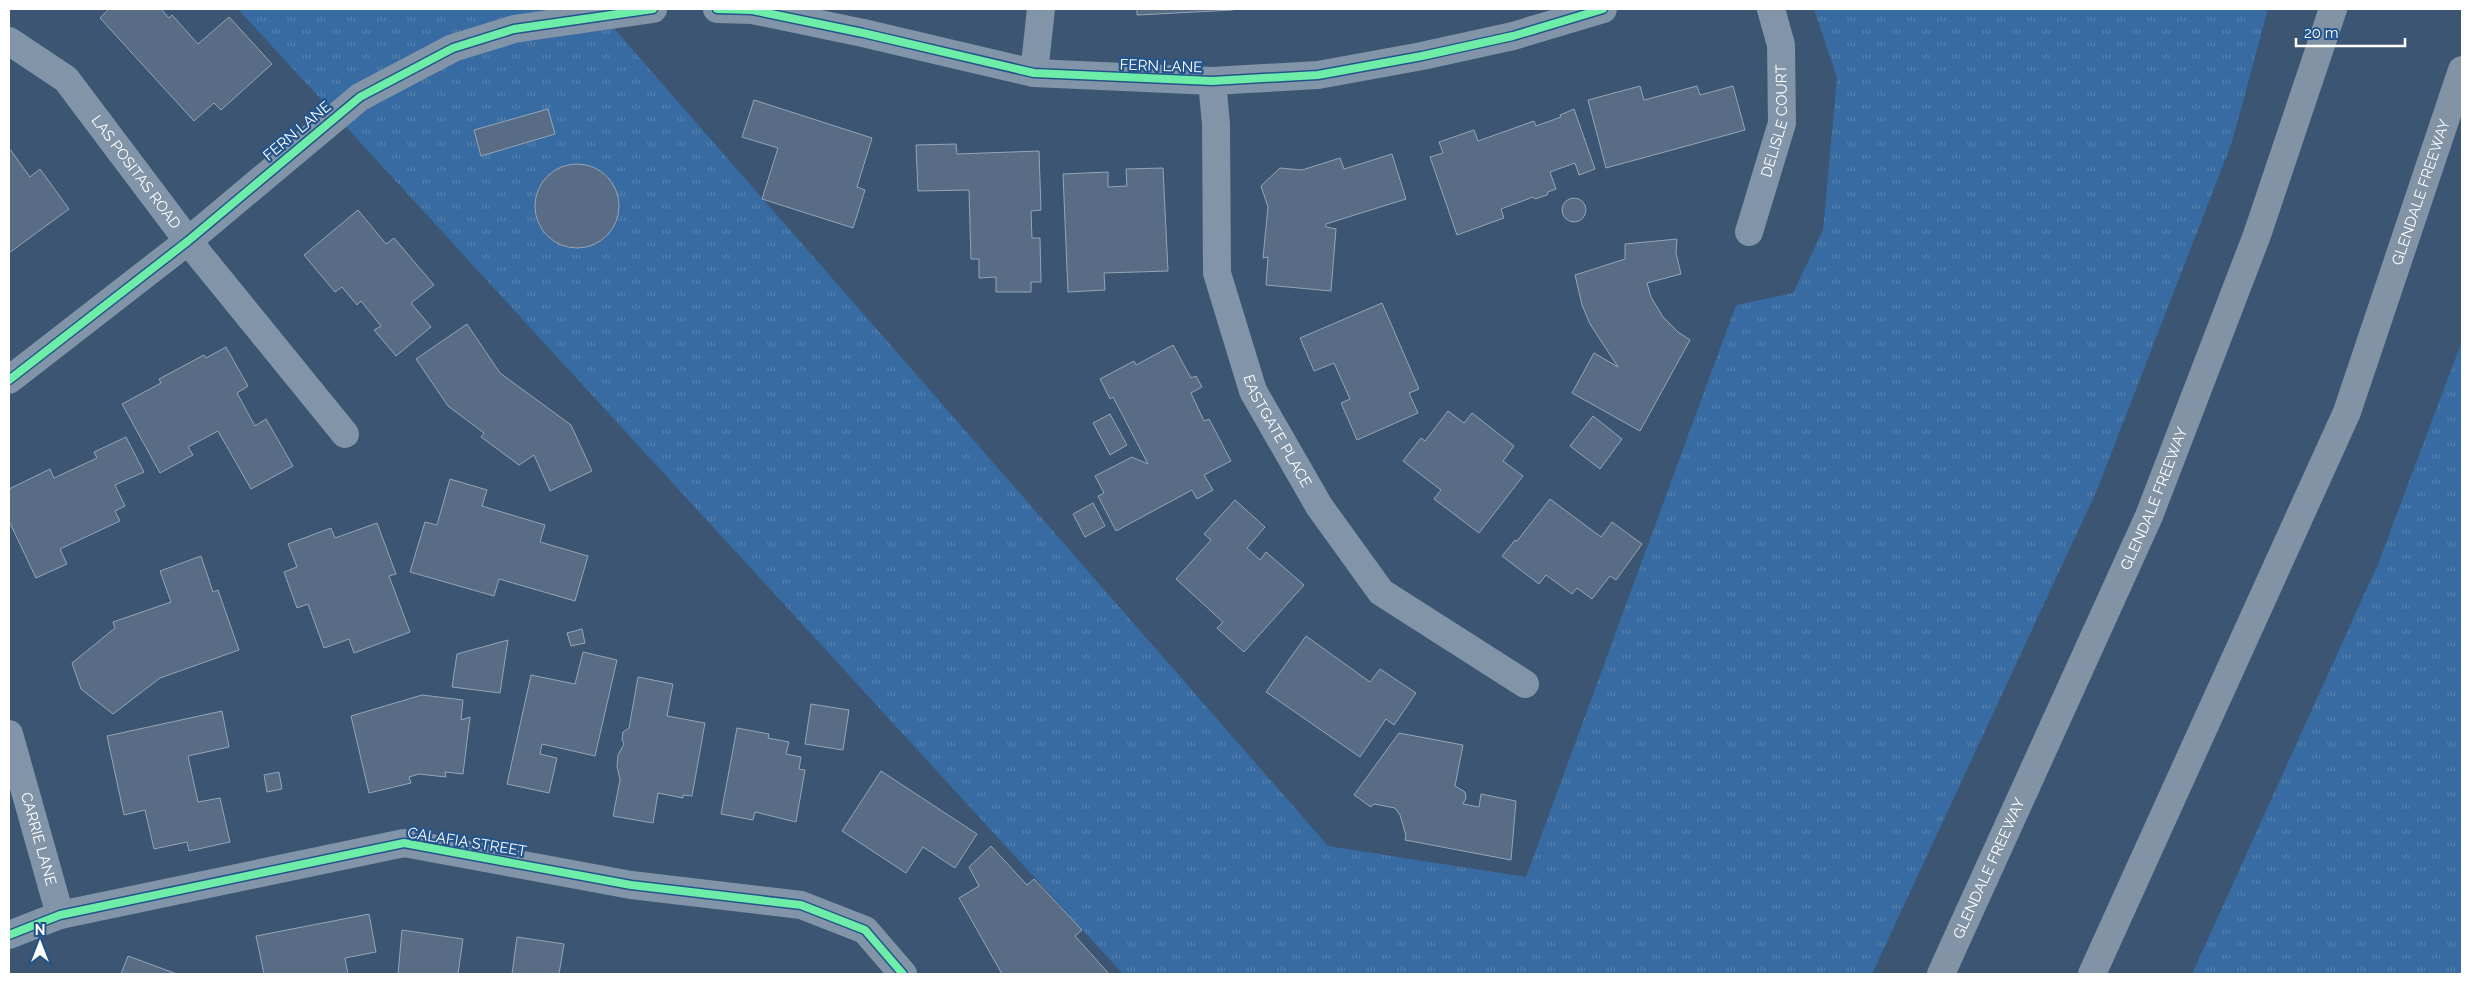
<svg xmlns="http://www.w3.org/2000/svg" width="2471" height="983" font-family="Raleway,sans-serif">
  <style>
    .grass { fill: url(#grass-tufts) }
    .building { fill: #586d85; stroke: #96a5b6 }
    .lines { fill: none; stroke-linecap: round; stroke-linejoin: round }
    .minor { stroke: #8294a7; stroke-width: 28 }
    .highway { stroke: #8293a6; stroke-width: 28 }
    .cycleway-casing { stroke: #23548b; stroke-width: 11 }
    .cycleway { stroke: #6deda7; stroke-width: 8 }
    .labels { text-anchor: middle; stroke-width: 4.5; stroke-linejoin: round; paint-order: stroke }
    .street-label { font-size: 15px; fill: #fff; stroke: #23548b }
  </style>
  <defs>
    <pattern id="grass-tufts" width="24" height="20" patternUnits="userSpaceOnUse" patternTransform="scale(1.25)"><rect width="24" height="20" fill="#386ba1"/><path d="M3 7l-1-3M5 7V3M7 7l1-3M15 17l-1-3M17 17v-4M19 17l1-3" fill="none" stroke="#5681af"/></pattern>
  </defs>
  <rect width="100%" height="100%" fill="#3b5573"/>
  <path class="grass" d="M238,9h359l731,837 198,31 210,-572 57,-12 30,-63 14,-152 -23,-69h454l-36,133 -135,348 -225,484h-749z
    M2462,341v633h-270l186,-410z"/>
  <path class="building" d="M109,9h52l8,9 3,-3 26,29 31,-27 43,47 -51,46 -7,-7 -20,18 -94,-103z
    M1137,9h96v1l-96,5z
    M1640,86l4,14 53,-14 3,9 33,-9 12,44 -139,38 -18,-68z
    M754,100l118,38 -15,49 8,3 -12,38 -91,-29 16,-51 -36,-11z
    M548,109l7,25 -74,22 -7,-26z
    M1574,109l21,60 -16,6 -4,-12 -25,9 6,17 -8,3 -1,3 -12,4 -2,-2 -32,12 3,9 -47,17 -27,-78 13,-4 -4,-11 35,-12 4,11 56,-20 2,5 25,-9 -1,-2z
    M956,144l1,10 82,-3 2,59 -10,1 1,27h8l1,44h-10v10h-35v-15l-17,1v-19h-8l-2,-69 -51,1 -2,-46z
    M9,148l21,29 10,-8 29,40 -60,44z
    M1392,154l14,45 -80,25v3l10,2 -5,62 -65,-6 2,-28 -5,1 5,-51 -7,-21 19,-18 22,2 38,-12 4,11z
    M535 206a42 42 0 1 1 84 0a42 42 0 1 1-84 0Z
    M1163,168l5,103 -64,2 1,17 -37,2 -5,-118 45,-2v15l19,-1 -1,-17z
    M1562 210a12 12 0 1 1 24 0a12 12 0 1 1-24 0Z
    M358,210l28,34 8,-6 40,47 -23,18 20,24 -35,29 -22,-26 7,-4 -20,-25 -4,4 -15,-18 -7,5 -31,-37z
    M1677,239l-1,14 5,21 -34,9 4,14 12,20 15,15 12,8 -50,91 -68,-38 22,-40 24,14 -28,-43 -8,-19 -7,-30 50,-16v-15z
    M1382,303l37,86 -10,4 9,20 -61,27 -16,-37 9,-4 -16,-36 -20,8 -14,-33z
    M467,324l33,49 71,52 21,46 -42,20 -16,-36 -15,10 -38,-28 3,-4 -36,-27 -32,-47z
    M1173,345l18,33 5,-2 6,11 -11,6 13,28 5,-2 22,42 -27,14 9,15 -16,9 -5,-9 -76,41 -18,-35 6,-3 -9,-17 37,-19 16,7 -35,-67 -3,2 -10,-20 34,-18 2,4z
    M226,347l22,39 -11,7 18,33 11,-7 27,47 -42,23 -33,-58 -30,16 5,8 -33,18 -38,-69 39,-21 -2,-4 45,-24 2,3z
    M1448,411l16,12 8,-10 42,33 -11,15 20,15 -44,57 -45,-34 7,-9 -38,-29 18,-23 4,3z
    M1110,414l17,31 -17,10 -17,-32z
    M1593,416l29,23 -22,30 -30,-23z
    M126,437l18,35 -29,13 10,21 -10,5 5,10 -60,28 7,15 -31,14 -27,-57v-32l41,-20 4,9 43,-20 -3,-6z
    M450,479l37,11 -5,16 63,19 -5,17 48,14 -13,45 -76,-22 -5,17 -84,-24 15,-50 12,3z
    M1550,499l51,38 11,-15 30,22 -26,36 -6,-4 -18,23 -15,-11 -5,6 -26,-19 -7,9 -37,-28 13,-16 2,1z
    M1235,500l30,27 -18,21 13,12 6,-8 38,33 -60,67 -27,-24 6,-6 -47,-43 35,-39 -7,-6z
    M1093,503l12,23 -20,11 -12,-23z
    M377,523l19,51 -7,2 21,56 -56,21 -5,-14 -25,9 -16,-44 -11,4 -13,-36 13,-5 -9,-23 43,-16 4,10z
    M201,556l12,36 5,-2 21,60 -79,28 -47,36 -32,-25 -9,-26 43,-35 -2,-6 58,-20 -11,-31z
    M582,629l3,14 -14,3 -4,-13z
    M1306,636l64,46 10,-13 36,24 -22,32 -8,-6 -26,38 -94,-65z
    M508,640l-8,53 -48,-6 5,-33z
    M583,652l34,8 -22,96 -53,-12 -2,10 17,4 -8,35 -42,-9 24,-109 44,9z
    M638,677l35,7 -6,32 38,7 -13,73 -9,-1v3l-25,-5 -5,30 -40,-7 7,-36 -3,-14 1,-11 6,-11 -2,-4 1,-8 6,-4z
    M422,695l41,5 -2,20 9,-3 -7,57 -18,-2 1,5 -27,-3 -10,3 2,6 -42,10 -18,-77z
    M811,704l38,6 -6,40 -38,-6z
    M222,711l7,36 -41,9 10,46 22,-4 10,44 -41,9 -2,-9 -33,7 -9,-39 -21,5 -17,-79z
    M737,728l32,6 -1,4 21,4 -3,12 15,3 -2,12 6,1 -9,52 -41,-10 -2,8 -32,-6z
    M1399,733l64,12 -8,41 10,6 1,6 -3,6 16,3 2,-13 35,7 -5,59 -106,-20 1,-4 -6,-21 -5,-7 -21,-4 -3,3 -17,-12z
    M881,771l96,63 -22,34 -32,-21 -17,26 -64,-42z
    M279,772l3,17 -15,3 -3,-17z
    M991,846l36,39 7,-6 48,51 -7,6 34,38h-107l-43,-76 20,-12 -10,-19z
    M369,914l7,38 -31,6 3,16h-84l-8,-38z
    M402,930l61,9 -5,35h-60z
    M517,937l47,7 -5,30h-47z
    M128,956l49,18h-56z"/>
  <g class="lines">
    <g class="minor">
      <path d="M717,9l35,1 111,23 171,40 178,8 106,-6 104,-19 91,-20 90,-27"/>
      <path id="s1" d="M9,41l57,38 122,162 157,193"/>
      <path d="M1034,73l7,-64"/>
      <path id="s2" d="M1212,81l4,43 1,149 36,118 66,115 62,86 144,92"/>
      <path id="s3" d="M1749,232l33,-109 -1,-78 -10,-36"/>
      <path d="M9,380l179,-139 172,-144 93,-49 61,-19 139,-20"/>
      <path id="s4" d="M9,734l51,181"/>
      <path d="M9,935l51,-20 344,-72 227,42 170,20 64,25 38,44"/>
    </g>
    <g class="highway">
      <path id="s5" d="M1941,974l208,-458 108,-281 76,-226"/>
      <path id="s6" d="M2092,974l255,-562 115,-342"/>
    </g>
    <defs>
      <path id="cycleway" d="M717,9l35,1 111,23 171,40 178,8 106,-6 104,-19 91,-20 90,-27
        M9,380l179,-139 172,-144 93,-49 61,-19 139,-20
        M9,935l51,-20 344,-72 227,42 170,20 64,25 38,44"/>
    </defs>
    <use href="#cycleway" class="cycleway-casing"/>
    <use href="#cycleway" class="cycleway"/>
  </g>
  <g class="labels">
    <g class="street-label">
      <text transform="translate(1161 66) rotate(2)" y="5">FERN LANE</text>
      <text dy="5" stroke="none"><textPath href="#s3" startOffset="115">DELISLE COURT</textPath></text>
      <text transform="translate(297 131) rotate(-40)" y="5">FERN LANE</text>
      <text dy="5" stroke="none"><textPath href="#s1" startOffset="185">LAS POSITAS ROAD</textPath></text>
      <text dy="5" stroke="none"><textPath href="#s6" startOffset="849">GLENDALE FREEWAY</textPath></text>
      <text dy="5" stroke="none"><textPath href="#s2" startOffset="362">EASTGATE PLACE</textPath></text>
      <text dy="5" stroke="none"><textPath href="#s5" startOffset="521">GLENDALE FREEWAY</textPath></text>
      <text dy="5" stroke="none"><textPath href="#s4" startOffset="109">CARRIE LANE</textPath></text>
      <text transform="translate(467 842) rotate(9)" y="5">CALAFIA STREET</text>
      <text dy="5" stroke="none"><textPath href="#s5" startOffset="116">GLENDALE FREEWAY</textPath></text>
    </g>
  </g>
  <rect width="2471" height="983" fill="none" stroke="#ffffff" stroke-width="20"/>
  <g transform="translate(40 943)" stroke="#23548b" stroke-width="4" paint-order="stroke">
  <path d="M0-4L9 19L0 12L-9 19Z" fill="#ffffff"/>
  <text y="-8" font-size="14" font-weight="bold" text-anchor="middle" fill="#ffffff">N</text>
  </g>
  <path d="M2296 38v8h109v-8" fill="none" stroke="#ffffff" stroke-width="2.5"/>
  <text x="2304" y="38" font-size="15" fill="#ffffff" stroke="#23548b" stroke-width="4" paint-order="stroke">20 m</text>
</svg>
